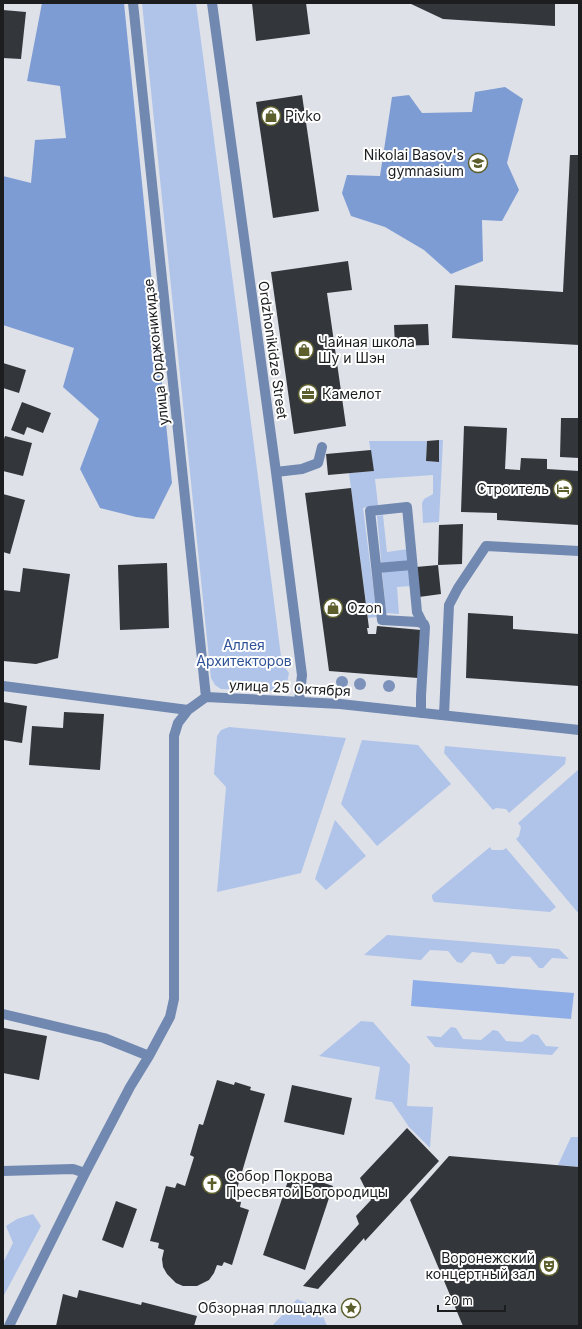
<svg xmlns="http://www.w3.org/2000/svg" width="582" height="1329" font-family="Inter,sans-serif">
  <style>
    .green { fill: #b0c4e9 }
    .forest { fill: #7e9cd4 }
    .water { fill: #8faee7 }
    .building { fill: #33363b }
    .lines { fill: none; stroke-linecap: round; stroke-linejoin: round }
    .minor { stroke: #7188b0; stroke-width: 10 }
    .tree { fill: #7d92bb }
    .labels { text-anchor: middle; stroke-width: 4; stroke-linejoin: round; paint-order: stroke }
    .poi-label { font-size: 14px; fill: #1c1d1f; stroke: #fff; text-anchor: start }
    .street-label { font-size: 14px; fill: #1c1d1f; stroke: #fff }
    .park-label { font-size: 14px; fill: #2e5297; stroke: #fff }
  </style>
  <rect width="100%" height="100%" fill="#dee1e8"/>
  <path class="green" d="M142,3h54l39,295 47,366 7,9 -3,15 -5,3 -60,-2 -6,-4 -4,-7z
    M439,440h4l-4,82 -16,1 -1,-20 2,-4 9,-5v-19l-58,4 3,26 -15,3 14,109 -9,1 -19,-145 25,-2 -5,-30h58l-1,20 12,1z
    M383,515l4,37 21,-3 3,37 -14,1 2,27 -13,-1 -9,-97z
    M229,727l117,11 -45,135 -84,19 9,-105 -12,-13 3,-38 4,-6z
    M362,740l56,5 33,39 -74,62 -36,-42z
    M445,746l121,11 -1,7 -56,49 -3,-4 -10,-1 -3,2 -49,-57z
    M579,769v145l-63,-75 3,-3 2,-9 -3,-4z
    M335,820l31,36 -40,34 -11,-11z
    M490,847l2,3h11l3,-2 50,59 -6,5 -116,-10 -2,-4v-3z
    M387,935l172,14 10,10 -17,-1 -9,10h-4l-9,-11 -18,-1 -8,8h-7l-6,-10 -19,-2 -10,11 -5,-1 -9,-11 -18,-1 -9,10 -57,-5z
    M361,1021l12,1 37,43 -3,41 26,1 -3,41 -21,-21 -17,-25 -17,-3 5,-32 -61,-11z
    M451,1027l5,1 7,11 18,1 12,-10 5,1 8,10 16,1 10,-8 6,1 8,11 13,1 -7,8 -117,-8 -9,-11 15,1z
    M571,1137h8v30l-21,-2z
    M33,1214l8,12 -38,71v-34l10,-20 -7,-17 11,-7z
    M297,1299l23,10 7,17h-55z"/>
  <path class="forest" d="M42,3h82l48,480 -18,36 -18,-2 -36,-9 -20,-39 19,-50 -36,-32 11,-39 -71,-23v-149l28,7 4,-43 31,-2 -6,-52 -33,-5z
    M505,87l18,12 -16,64 12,27 -17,31 -20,-1 1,41 -32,13 -27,-24 -39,-23 -34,-11 -9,-23 5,-18 33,1 12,-79 17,-2 13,18 50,-1 3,-20z"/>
  <path class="water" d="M413,980l161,13 -3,26 -160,-13z"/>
  <path class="building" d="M252,3h54l4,31 -54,7z
    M409,3h146v23l-112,-7z
    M3,10l23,2 -5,47 -18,-1z
    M302,95l17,116 -46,7 -17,-116z
    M570,155h9v190l-127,-7 3,-53 108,7z
    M348,261l4,29 -25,3 19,133 -52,8 -23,-162z
    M428,324l1,21 -34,1 -1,-21z
    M3,363l23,7 -7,23 -16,-5z
    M22,402l29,11 -8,20 -16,-6 -3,8 -13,-5z
    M561,418h18v40l-19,-1z
    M464,426l43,2 -2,41 15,1 1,-12 26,1v10l32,2v54l-82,-5v-7l-36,-1z
    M5,436l27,7 -9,33 -20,-5v-29z
    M439,440v22l-13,-1 1,-20z
    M371,450l3,21 -46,4 -2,-21z
    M351,488l18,140h-2l1,6h8l1,-8 44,4 -3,48 -89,-7 -24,-178z
    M3,494l22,6 -15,54 -7,-2z
    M463,524l-1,40 -24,1 1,-40z
    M167,563l2,65 -49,2 -2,-65z
    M438,565l3,29 -22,3 -3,-30z
    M23,568l47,6 -12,84 -22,6 -33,-3v-71l17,2z
    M468,613l45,3v13l66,5v52l-113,-8z
    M3,702l24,4 -5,37 -19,-3z
    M64,712l40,2 -4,56 -71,-5 3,-39 31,2z
    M4,1028l43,8 -8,44 -36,-7v-38z
    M217,1080l17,5 1,-3 16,5 -1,3 15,4 -31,105 7,3 -1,5 9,3 -17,55 -8,-3 -2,4 -5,-1 -3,8 -5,7 -12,6h-14l-7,-3 -9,-9 -4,-7 -1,-8 2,-9 -6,-2 1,-5 -9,-2 16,-55 9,2 2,-5 8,3 9,-29 -4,-2 9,-31 4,1z
    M292,1085l60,13 -8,37 -60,-13z
    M407,1128l32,33 -74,80 -1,-3 -46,51 -15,-3 56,-62 -3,-8 15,-16 -11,-22z
    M449,1156l130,11v159h-116l-53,-126z
    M291,1172l42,14 -28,84 -42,-15z
    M116,1201l21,8 -14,39 -21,-8z
    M79,1290l62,15 1,-3 55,14 -3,10h-138l7,-32 14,4z"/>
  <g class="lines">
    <path class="minor" d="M133,3l73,694
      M212,3l64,469 26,203 -3,27
      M276,472l26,-3 16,-6 4,-16
      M377,568l35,-3
      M3,686l185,24
      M421,713v-17l4,-69 -1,-3 -6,-2 -36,-2 -12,-109 37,-4 10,105 5,10
      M444,715l5,-110 9,-17 28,-42 93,5
      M3,1014l101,24 45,18
      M3,1171l70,-2 12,4
      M9,1326l76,-153 45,-86 19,-31 21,-39 4,-18v-263l4,-13 10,-13 18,-13 134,7 239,26"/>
  </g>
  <g class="tree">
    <circle cx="342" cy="682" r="6"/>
    <circle cx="360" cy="684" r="6"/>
    <circle cx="389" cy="686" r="6"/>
  </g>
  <defs>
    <symbol id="shop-ring" viewBox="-11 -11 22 22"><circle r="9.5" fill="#fff" stroke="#5c5f2c" stroke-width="1.5"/><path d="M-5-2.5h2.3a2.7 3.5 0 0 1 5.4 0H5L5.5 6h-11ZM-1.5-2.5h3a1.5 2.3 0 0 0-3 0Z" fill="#5c5f2c"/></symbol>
    <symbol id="school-ring" viewBox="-11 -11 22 22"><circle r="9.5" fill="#fff" stroke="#5c5f2c" stroke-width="1.5"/><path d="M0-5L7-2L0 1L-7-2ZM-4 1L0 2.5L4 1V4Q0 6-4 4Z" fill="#5c5f2c"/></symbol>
    <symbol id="office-ring" viewBox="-11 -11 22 22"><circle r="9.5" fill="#fff" stroke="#5c5f2c" stroke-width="1.5"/><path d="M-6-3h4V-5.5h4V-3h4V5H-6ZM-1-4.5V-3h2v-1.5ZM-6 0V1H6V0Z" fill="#5c5f2c"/></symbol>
    <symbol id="hotel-ring" viewBox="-11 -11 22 22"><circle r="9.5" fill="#fff" stroke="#5c5f2c" stroke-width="1.5"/><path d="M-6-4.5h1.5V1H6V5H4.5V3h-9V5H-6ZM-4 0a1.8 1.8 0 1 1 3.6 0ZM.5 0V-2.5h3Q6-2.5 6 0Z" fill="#5c5f2c"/></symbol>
    <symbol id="church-ring" viewBox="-11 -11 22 22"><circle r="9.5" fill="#fff" stroke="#5c5f2c" stroke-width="1.5"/><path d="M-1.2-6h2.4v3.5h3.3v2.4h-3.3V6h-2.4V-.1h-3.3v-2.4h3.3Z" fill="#5c5f2c"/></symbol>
    <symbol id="theatre-ring" viewBox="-11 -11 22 22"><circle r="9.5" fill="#fff" stroke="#5c5f2c" stroke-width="1.5"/><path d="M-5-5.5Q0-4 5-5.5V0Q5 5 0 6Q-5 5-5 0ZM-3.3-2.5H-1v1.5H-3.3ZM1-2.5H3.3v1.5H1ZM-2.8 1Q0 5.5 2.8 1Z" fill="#5c5f2c"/></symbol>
    <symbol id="sight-ring" viewBox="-11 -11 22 22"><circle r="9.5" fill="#fff" stroke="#5c5f2c" stroke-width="1.5"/><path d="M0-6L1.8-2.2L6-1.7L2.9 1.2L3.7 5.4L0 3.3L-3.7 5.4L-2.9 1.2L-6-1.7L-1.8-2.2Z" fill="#5c5f2c"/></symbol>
  </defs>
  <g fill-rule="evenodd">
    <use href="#shop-ring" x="260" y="105" width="22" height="22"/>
    <use href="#school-ring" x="467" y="152" width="22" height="22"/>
    <use href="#shop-ring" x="293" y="339" width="22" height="22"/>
    <use href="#office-ring" x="297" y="383" width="22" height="22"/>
    <use href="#hotel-ring" x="552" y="478" width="22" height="22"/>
    <use href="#shop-ring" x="322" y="597" width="22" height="22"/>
    <use href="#church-ring" x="201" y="1173" width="22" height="22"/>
    <use href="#theatre-ring" x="538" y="1255" width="22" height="22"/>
    <use href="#sight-ring" x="340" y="1297" width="22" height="22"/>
  </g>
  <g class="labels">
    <g class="poi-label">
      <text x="285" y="121">Pivko</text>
      <text x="464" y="160" text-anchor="end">Nikolai Basov's<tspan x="464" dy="16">gymnasium</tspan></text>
      <text x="318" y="347">Чайная школа<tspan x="318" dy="16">Шу и Шэн</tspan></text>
      <text x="322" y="399">Камелот</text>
      <text x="549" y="494" text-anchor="end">Строитель</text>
      <text x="347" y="613">Ozon</text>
      <text x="226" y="1181">Собор Покрова<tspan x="226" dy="16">Пресвятой Богородицы</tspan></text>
      <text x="535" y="1263" text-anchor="end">Воронежский<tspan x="535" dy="16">концертный зал</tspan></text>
      <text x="337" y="1313" text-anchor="end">Обзорная площадка</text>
    </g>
    <g class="street-label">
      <text transform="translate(273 350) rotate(82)" y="5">Ordzhonikidze Street</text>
      <text transform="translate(156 352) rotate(-96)" y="5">улица Орджоникидзе</text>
      <text transform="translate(290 688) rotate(3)" y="5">улица 25 Октября</text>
    </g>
    <g class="park-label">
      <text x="244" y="650">Аллея<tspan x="244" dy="16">Архитекторов</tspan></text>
    </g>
  </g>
  <rect width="582" height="1329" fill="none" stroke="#1c1d1f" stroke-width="8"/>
  <path d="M438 1305v6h67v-6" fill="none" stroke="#1c1d1f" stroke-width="2"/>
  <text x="444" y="1305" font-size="12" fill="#1c1d1f" stroke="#ffffff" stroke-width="3" paint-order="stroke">20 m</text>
</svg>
